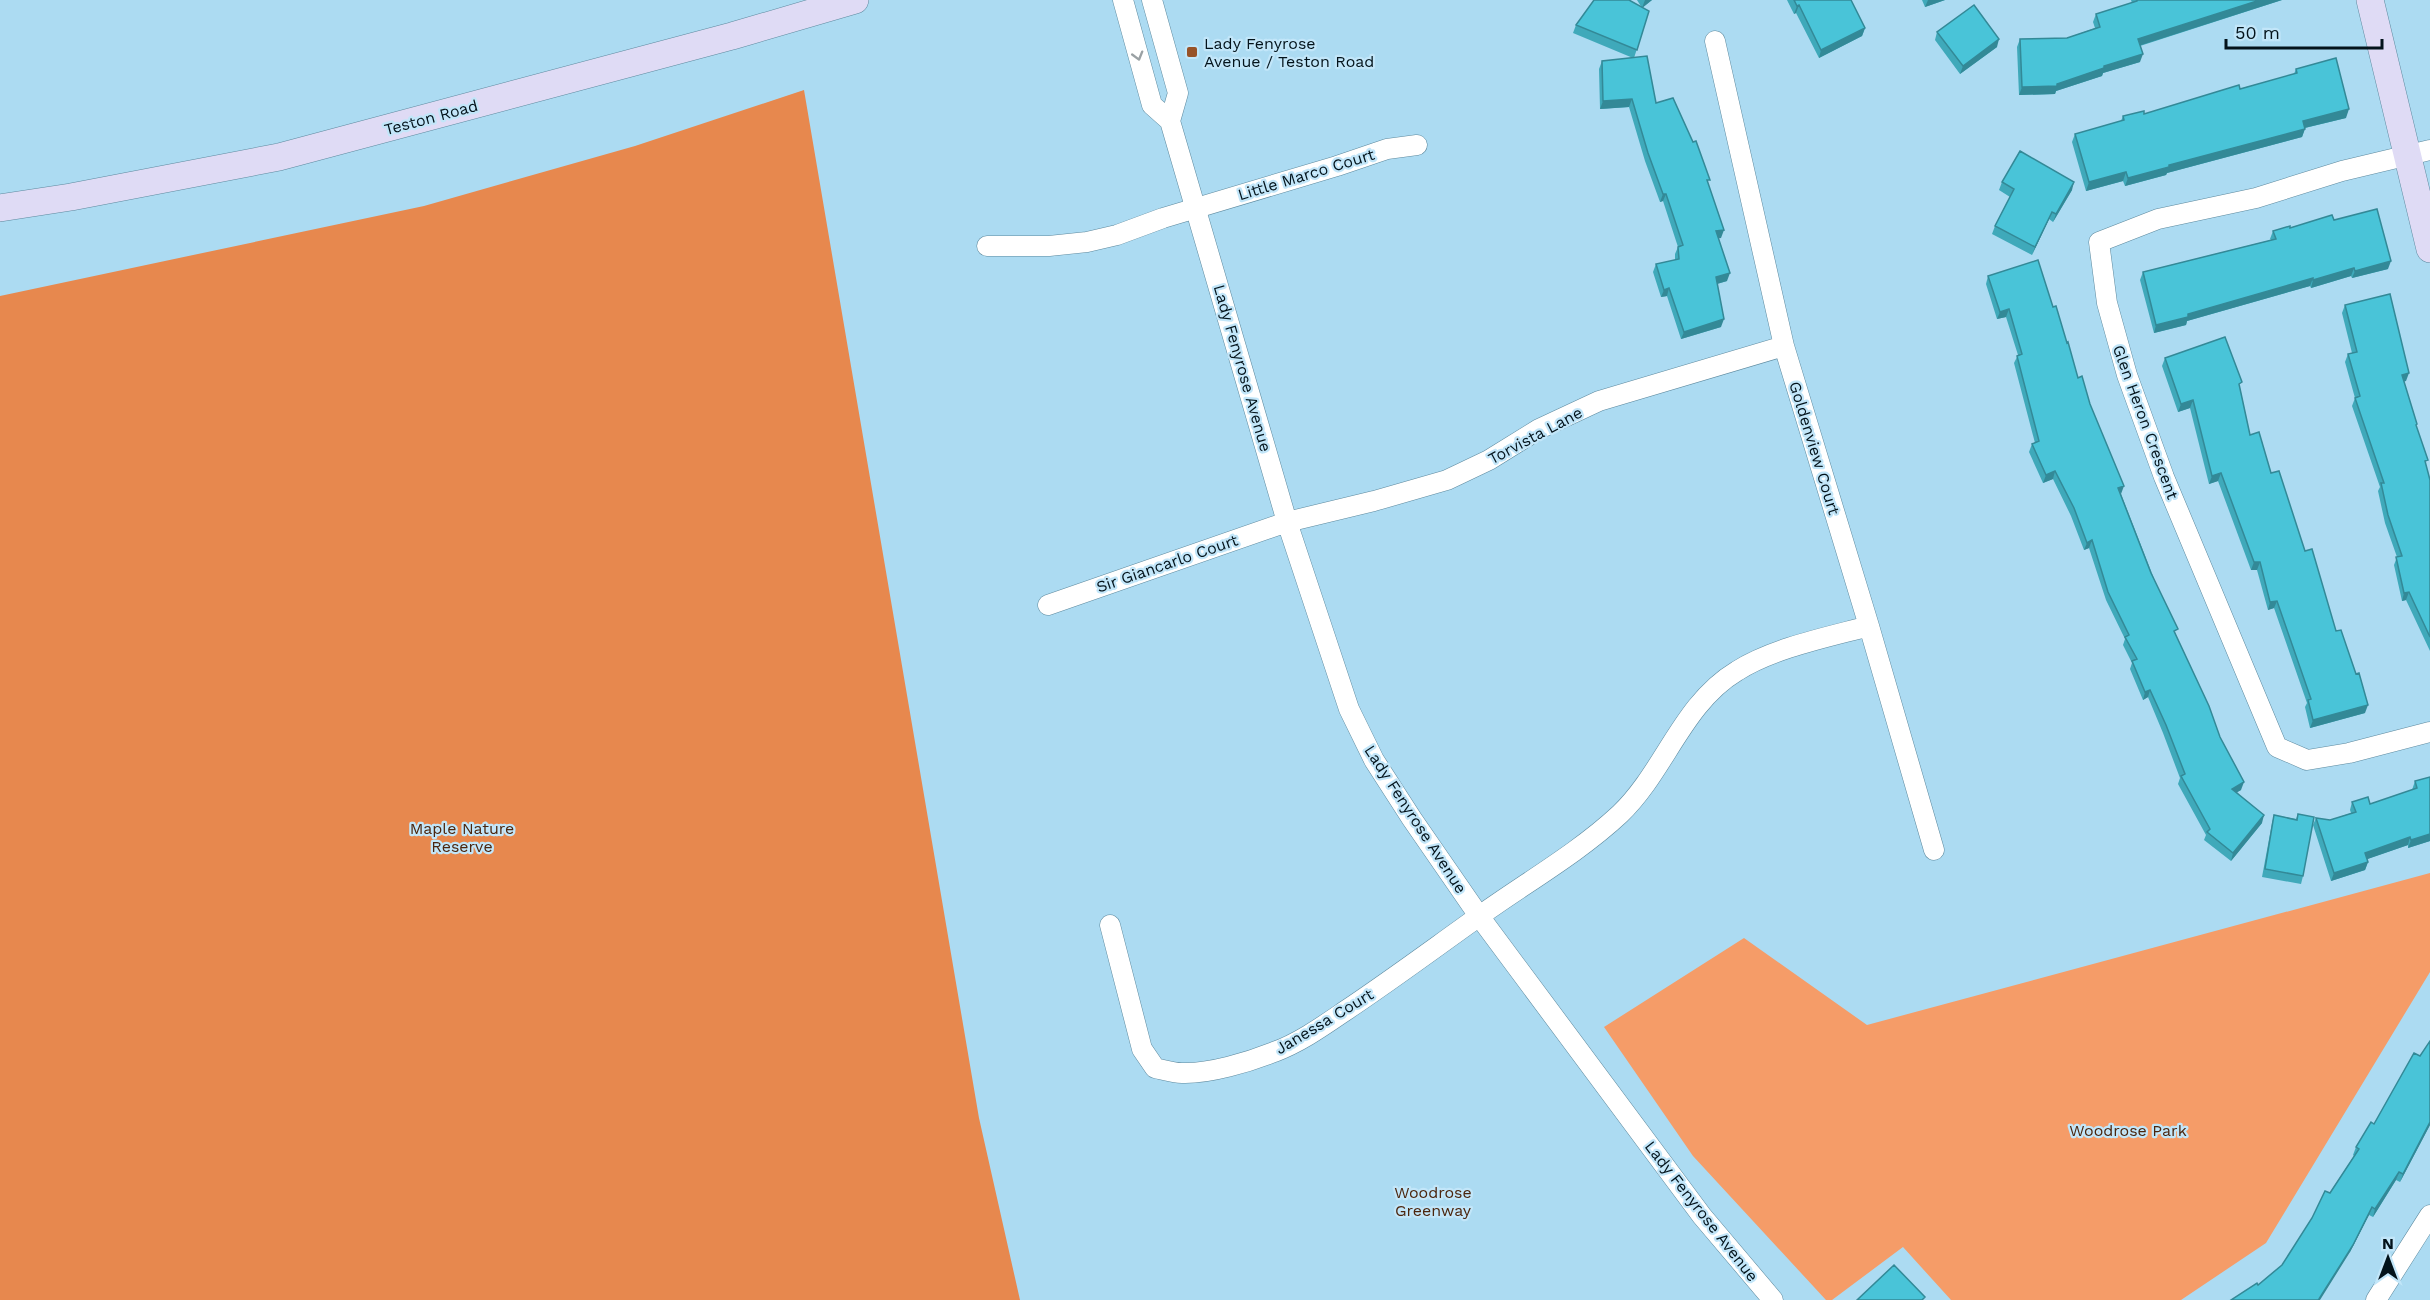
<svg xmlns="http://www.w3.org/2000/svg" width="2430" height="1300" font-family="'Work Sans',sans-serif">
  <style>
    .green { fill: #f59c68 }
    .forest { fill: #e7884e }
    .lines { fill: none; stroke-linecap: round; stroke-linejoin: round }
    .street-casing { stroke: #5d899e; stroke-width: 21 }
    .secondary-casing { stroke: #5d899e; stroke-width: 28 }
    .street { stroke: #fff; stroke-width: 20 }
    .secondary { stroke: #dfdbf5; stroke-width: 27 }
    .wall { fill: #3fa9ba }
    .shaded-wall { fill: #338997 }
    .building { fill: #49c4d8; stroke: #338997; stroke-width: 1.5 }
    .oneway { stroke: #9aa1a4 }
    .poi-dot { fill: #975227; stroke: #c2e6f9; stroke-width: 2 }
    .labels { text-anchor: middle; stroke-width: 4.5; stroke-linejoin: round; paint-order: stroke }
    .poi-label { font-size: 16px; fill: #03131b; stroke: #c2e6f9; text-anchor: start }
    .street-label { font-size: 16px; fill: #03131b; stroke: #c2e6f9 }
    .park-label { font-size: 16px; fill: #4b250d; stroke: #c2e6f9 }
  </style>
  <rect width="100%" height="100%" fill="#acdbf2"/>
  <path class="green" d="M2430,873v99l-164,271 -85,57h-230l-48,-53 -71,53h-6l-133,-144 -89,-129 140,-89 123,87z"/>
  <path class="forest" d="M804,90l175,1028 41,182h-1020v-1004l424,-90 211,-60z"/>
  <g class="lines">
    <defs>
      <path id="street" d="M1123,0l29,105 18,16
        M1152,0l26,93 -8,28 117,401 62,187 25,51 38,59 67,97 223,300 71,84
        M1715,41l69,305 85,280 65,224
        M2430,150l-88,21 -86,27 -98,21 -59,23 8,61 20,72 37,102 113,270 30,13 42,-7 81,-21
        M987,246h62l38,-4 30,-7 46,-17 174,-52 50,-17 30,-4
        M1048,605l239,-83 87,-21 73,-21 42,-20 50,-31 60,-28 185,-55
        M1110,925l32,124 13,19c9,2 18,5 27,5 27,1 67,-11 92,-21 25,-9 49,-26 71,-41 45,-30 88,-62 133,-94 47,-34 99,-63 142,-103 45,-43 62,-110 117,-143 36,-23 91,-34 132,-45
        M2376,1300l54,-85"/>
      <path id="secondary" d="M2370,0l60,249
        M0,208l71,-11 208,-40 453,-121 123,-36"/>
    </defs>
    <use href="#street" class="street-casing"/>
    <use href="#secondary" class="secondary-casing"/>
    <use href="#street" class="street"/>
    <use href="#secondary" class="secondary"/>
  </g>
  <path class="wall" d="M1637,0h15l-10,8 7,3 -15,47 22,45 52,81 13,54h-3l9,43 -10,3 4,43 -40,12 -14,-43 -6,1 -8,-25 3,-8 19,-4v-6l3,-7 -15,-46 -3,1 -15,-41 -16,-54 -29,2 -1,-40 3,-8 31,-3 -60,-25 3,-8 66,-17z
    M1787,0h64l14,28 -3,8 -43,22 -23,-45 -2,1z
    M1922,0h23l-20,7z
    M2131,0h151l-142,46v16l-37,11 -1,3 -46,15 -1,3 -36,1 -2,-48 3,-8 47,-1 28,-10 -2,-6 3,-8 36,-11z
    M1937,32l60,15 -37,27 -25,-34z
    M2296,69l50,49 -41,10 -3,9 -135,36 -1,2 -41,11 -2,-5 -37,10 -14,-49 3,-8 46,-13 2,-5 21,-2 96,-25 54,-15z
    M2002,182l70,8 -19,32 -4,-3 -17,36 -40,-21 3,-8 15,-29 -11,-7z
    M2334,220l54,49 -36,9 -1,-2 -40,12 -1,-2 -123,35 -1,4 -32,8 -14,-53 3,-8 128,-32 -1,-1 3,-8z
    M1988,276l65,31 25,71 12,26 31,90 55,141 44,102 21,53 -4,2 25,31 -31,38 -27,-21 2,-5 -28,-51 2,-6 -17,-45 -15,-36 -5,3 -13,-31 2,-6 -9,-18 2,-6 -19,-39 -17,-52 -5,2 -13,-34 -18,-37 -10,4 -14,-31 3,-8 3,-1 -21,-80 4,-8 -12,-38 -9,2 -11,-35z
    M2345,305l61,76h-2l26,99v171l-24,-51 -4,1 -8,-36 3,-8 -12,-34 -7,-32 2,-4 -28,-81 3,-8 -10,-36 3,-8 4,-1 -10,-40z
    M2165,358l75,30 10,47 21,38 34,78 31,80 29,82 -55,15 -5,-21 2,-4 -33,-95 -6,2 -11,-40h-6l-33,-89 -9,3 -19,-76 -12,4 -16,-46z
    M2430,777v64l-22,7v-3l-41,14 1,3 -3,8 -34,11 -18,-56 3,-7 14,2 21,-7 -1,-3 2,-8 18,2 42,-14 3,-9z
    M2298,814l5,62 -2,8 -39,-7 10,-54 2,-8 22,4z
    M2374,1124l56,1 -30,57 -4,-2 -23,37 -4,-2 -19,37 -92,33 24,-20 72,-109 -1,-1 3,-8z"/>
  <path class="shaded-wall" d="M1645,0h7l-10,8z
    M1928,0h17l-20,7z
    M2260,0h22l-147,47 3,-8z
    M1799,5l-3,8 -2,1 3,-8z
    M1865,28l-3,8 -43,22 2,-8z
    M1999,39l-2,8 -37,27 3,-8z
    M2143,54l-3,8 -37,11 -1,3 -46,15 -1,3 -36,1 3,-8 35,-3 47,-18z
    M1632,99l-3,8 -29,2 3,-8z
    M2349,109l-3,9 -46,11 3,-8z
    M2305,129l-3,8 -135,36 -1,2 -41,11 3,-8 41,-13z
    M2126,172l-3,9 -37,10 3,-9z
    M2074,182l-2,8 -19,32 3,-8z
    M1663,194h3l-3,7 -3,1z
    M2052,212l-3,7 -17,36 3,-8z
    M1724,230l-3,8 -8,1 3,-8z
    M2391,261l-3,8 -36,9 3,-7z
    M2354,268l-3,8 -40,12 2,-8z
    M1730,273l-3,8 -14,4 3,-8z
    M2313,278l-3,8 -123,35 -1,4 -32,8 2,-8 32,-11z
    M1669,288l-2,8 -6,1 3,-7z
    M2009,309l-3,8 -9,2 3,-7z
    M1724,319l-3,8 -40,12 3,-7z
    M2409,373l-3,8 -7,2 3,-8z
    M2193,400l-3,8 -12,4 3,-8z
    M2055,471l-2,8 -10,4 3,-8z
    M2221,473l-3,8 -9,3 3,-8z
    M2124,486l-3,8 -3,-6z
    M2092,540l-3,8 -5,2 3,-7z
    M2254,562h6l-3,8h-6z
    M2409,592l-3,8 -4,1 2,-8z
    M2277,601l-3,7 -6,2 2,-8z
    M2150,690l-2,7 -5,3 2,-8z
    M2368,705l-3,8 -55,15 3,-8z
    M2244,782l-3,8 -12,7 3,-8z
    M2264,815l-2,8 -31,38 2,-8z
    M2430,834v7l-22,7 3,-8z
    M2410,837l-2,8 -46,16 3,-8z
    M2368,862l-3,8 -34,11 3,-8z
    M2430,1122v3l-30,57 3,-8z
    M2399,1172l-3,8 -23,37 2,-8z
    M2372,1207l-3,8 -19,37 -30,48h-2z"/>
  <path class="building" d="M1594,0h35l20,11 -12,39 -61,-25z
    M1794,0h57l14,28 -44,22 -22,-45 -2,1z
    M2137,0h123l-122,39 5,15 -39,12v2l-47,16v2l-35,1 -2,-48 47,-1 33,-11 -4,-13 41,-13z
    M1974,5l25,34 -36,27 -26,-34z
    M1647,56l9,47 17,-5 20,44 3,-1 14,39h-3l17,50 -8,1 14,42 -14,4 8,42 -40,13 -15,-44 -5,2 -8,-26 23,-5 -1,-12 5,-2 -17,-51h-3l-15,-41 -16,-54 -29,2 -1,-40z
    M2336,58l13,51 -46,12 2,8 -136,36v2l-41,11 -2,-6 -37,10 -14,-48 49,-14 -1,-4 21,-5v3l95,-29 1,4 57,-16 -1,-4z
    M2020,151l54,31 -18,32 -4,-2 -17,35 -40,-21 19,-37 -12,-7z
    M2377,209l14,52 -36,10 -1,-3 -41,12v-2l-125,36v3l-32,8 -13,-53 133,-33 -3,-8 17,-5v2l42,-13 2,5z
    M2038,260l15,47 3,-1 11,37 1,-1 10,36 4,-2 8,28 34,82 -6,2 33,85 27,56 -4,2 35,75 11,31 24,45 -12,7 32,26 -31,38 -26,-21 3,-3 -29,-53 4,-2 -19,-49 -16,-35 -5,2 -13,-31 5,-2 -12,-22 4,-2 -21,-43 -16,-52 -5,3 -13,-35 -19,-37 -9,4 -14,-31 7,-3 -22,-85 5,-2 -13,-45 -9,3 -12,-36z
    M2390,294l19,79 -7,2 15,49 -1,1 12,35 -3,1 5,19v157l-21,-45 -5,1 -8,-36 6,-1 -14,-41 -7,-32h3l-29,-85 5,-2 -12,-42 9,-2 -12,-47z
    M2225,337l17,45 -3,2 11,51 9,-3 12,41 8,-2 26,80 7,-2 24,82 5,-1 15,44 3,-1 9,32 -55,15 -5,-20 3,-1 -34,-98 -7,1 -10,-40h-6l-33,-89 -9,3 -19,-76 -12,4 -16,-46z
    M2430,777v57l-19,6 -1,-3 -45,16 3,9 -34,11 -18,-55 14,2 26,-8 -4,-10 16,-5 2,7 47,-16 -2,-7z
    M2298,814l16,3 -11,59 -38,-7 9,-54 23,5z
    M2430,1041v81l-27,52 -4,-2 -24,37 -3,-2 -19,38 -34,54 -1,1h-87l26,-17 1,2 24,-20 30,-47 13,-27 5,2 29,-44 -3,-2 15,-25 3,2 40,-71 6,3z
    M1894,1265l31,32 -3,3h-65z"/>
  <defs><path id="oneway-chevron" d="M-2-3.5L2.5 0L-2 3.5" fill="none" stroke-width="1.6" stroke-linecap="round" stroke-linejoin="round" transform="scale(1.5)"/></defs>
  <use class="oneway" href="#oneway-chevron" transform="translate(1138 56) rotate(74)"/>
  <rect class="poi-dot" x="1186" y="46" width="12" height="12" rx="3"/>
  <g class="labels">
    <g class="poi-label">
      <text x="1204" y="49">Lady Fenyrose<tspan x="1204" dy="18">Avenue / Teston Road</tspan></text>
    </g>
    <g class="street-label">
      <text transform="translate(431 117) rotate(-15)" y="6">Teston Road</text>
      <text transform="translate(1306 174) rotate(-17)" y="6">Little Marco Court</text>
      <text transform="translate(1243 368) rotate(74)" y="6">Lady Fenyrose Avenue</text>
      <text transform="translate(2146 422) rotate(70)" y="6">Glen Heron Crescent</text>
      <text transform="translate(1535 435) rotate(-28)" y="6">Torvista Lane</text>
      <text transform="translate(1815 448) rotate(73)" y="6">Goldenview Court</text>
      <text transform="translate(1167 563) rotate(-19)" y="6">Sir Giancarlo Court</text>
      <text transform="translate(1416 819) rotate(57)" y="6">Lady Fenyrose Avenue</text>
      <text transform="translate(1324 1021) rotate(-31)" y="6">Janessa Court</text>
      <text transform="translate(1702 1211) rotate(52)" y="6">Lady Fenyrose Avenue</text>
    </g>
    <g class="park-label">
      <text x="462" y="834">Maple Nature<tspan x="462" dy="18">Reserve</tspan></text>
      <text x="2128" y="1136">Woodrose Park</text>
      <text x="1433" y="1198">Woodrose<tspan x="1433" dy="18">Greenway</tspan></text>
    </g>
  </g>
  <g transform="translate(2388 1258)" stroke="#c2e6f9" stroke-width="4.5" paint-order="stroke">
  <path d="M0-4.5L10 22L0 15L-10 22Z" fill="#03131b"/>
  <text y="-9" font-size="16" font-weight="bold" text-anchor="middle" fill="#03131b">N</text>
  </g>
  <path d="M2226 39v9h156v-9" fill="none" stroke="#03131b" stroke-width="3"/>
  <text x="2235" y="39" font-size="18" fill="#03131b" stroke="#c2e6f9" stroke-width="4.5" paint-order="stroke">50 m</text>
</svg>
